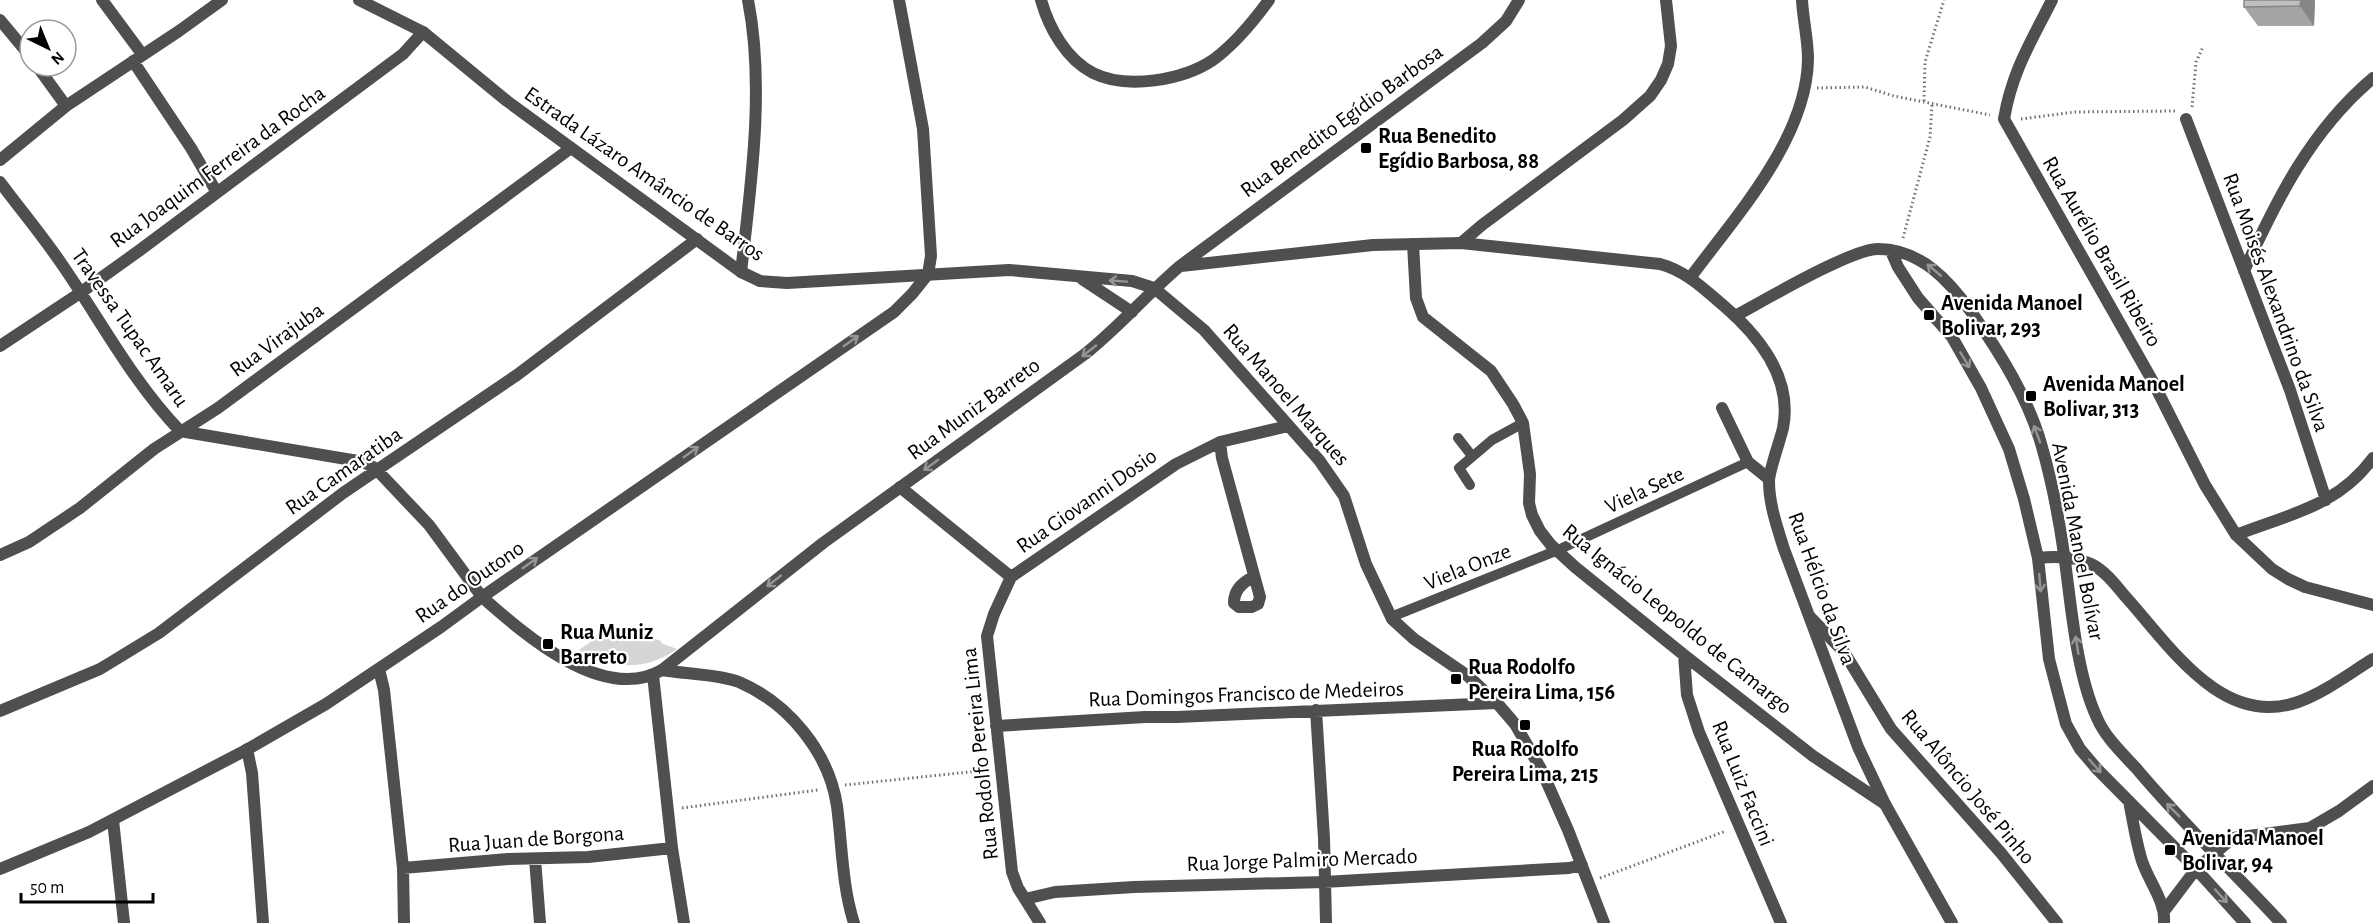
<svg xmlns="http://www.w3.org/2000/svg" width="2373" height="923" font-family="'Alegreya Sans',sans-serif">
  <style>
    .green { fill: #d6d6d6 }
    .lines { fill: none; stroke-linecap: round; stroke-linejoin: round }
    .path { stroke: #717171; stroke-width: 3; stroke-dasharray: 1.5 3; stroke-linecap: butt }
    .service { stroke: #4f4f4f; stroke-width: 10 }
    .minor { stroke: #4f4f4f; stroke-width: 12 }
    .tertiary { stroke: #4f4f4f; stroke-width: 12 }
    .wall { fill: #a4a4a4 }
    .shaded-wall { fill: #868686 }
    .building { fill: #bfbfbf; stroke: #868686; stroke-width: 1.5 }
    .oneway { stroke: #959595 }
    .poi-dot { fill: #000; stroke: #fff; stroke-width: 2 }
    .labels { text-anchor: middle; stroke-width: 4.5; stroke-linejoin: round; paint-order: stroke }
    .street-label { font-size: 22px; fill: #000; stroke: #fff }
    .poi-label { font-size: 22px; font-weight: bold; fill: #000; stroke: #fff; text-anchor: start }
  </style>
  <rect width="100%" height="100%" fill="#fff"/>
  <path class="green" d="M624,628l37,13v2l16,6c-32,23 -66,20 -98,1l20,-14z"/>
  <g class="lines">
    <path class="path" d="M1817,88l48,-1 29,9 96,19
      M1924,101l1,-39 19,-62
      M2192,107l4,-45 7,-15
      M2021,119l54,-7 100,-1
      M1903,238l27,-101 2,-34
      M845,785l143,-15
      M682,808l136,-18
      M1600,878l126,-47"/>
    <path class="service" d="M1458,438l14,18
      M1470,485l-11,-17 33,-28 31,-17
      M1391,617l167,-67 190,-88"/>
    <path class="minor" d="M102,0l40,54
      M2052,0c-21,42 -40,71 -48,119l148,261 53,105 31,50 36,34 16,10 17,8 68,18
      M0,20l30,36
      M133,61l58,87 25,43
      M37,66l29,40
      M2186,119l104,271 36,110
      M0,160l66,-54 113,-75 43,-31
      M0,182c20,27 42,53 61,81 39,56 71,118 119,168l184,31 12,7 53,56 53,72 412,-285 18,-18 16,-20 3,-18 -8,-127 -24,-129
      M1461,243l21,-18 141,-105 27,-24 11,-16 7,-16 3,-18 -5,-46
      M1413,244l3,54 7,19 68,54 22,33 10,19 7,51 -1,29 3,12 8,16 11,14 24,22 109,88 129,101 72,48
      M1891,251l7,16 20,31 34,39 29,51 28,61 15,50 14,59 11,101 17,65 14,25 17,20 99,100 49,54
      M2244,271c33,-72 67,-141 129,-193
      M741,272c10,-87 24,-186 7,-272
      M1690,278c45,-61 117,-139 118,-219 0,-20 -5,-39 -6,-59
      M1154,288l50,42 115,130 25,36 22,68 26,55 22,20 54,37 29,27 18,21 26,45 27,61 36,93
      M1735,316c28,-15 116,-67 143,-67 42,0 71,31 94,64 28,40 57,86 70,134 10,35 17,72 22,107 7,49 12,119 33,164 8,19 25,35 39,50 45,54 97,103 145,155
      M0,346l80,-53 60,-43 263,-196 20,-22
      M1722,408l26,54 21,17
      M1220,442l2,16 38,139 -2,7 -6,3h-13l-5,-4c0,-13 8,-20 19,-26
      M900,487l111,90 165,-113 44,-22 68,-16
      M2236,535c53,-21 101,-28 137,-77
      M0,555l29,-13 51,-34 74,-59 64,-41 353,-260
      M2038,558c18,-2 36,-2 53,6 13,6 24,20 33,31 44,48 97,134 174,107 26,-9 52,-29 75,-43
      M1011,577l-17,37 -7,22 25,236 6,16 22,35
      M1810,617l34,35 47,77 110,124 56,70
      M1684,655l3,40 12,37 82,191
      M379,669l5,21 19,178 1,55
      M662,670c23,4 56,4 77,12 49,21 90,70 98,124 5,38 5,80 17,117
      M653,675l19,173 12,75
      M1316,710l8,128 2,85
      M0,711l100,-42 59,-36 184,-140 174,-118 180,-136
      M996,726l149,-9h32l320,-14
      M247,749l5,24 11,150
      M2129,801c4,20 7,41 13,60 7,21 24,41 22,62
      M113,820l11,103
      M535,859l5,64
      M403,868l105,-9 80,-2 84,-9
      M1025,899l30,-7 79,-5 190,-5 245,-14 13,-3
      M2165,910l31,-41 37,-31 77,-10 29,-17 34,-25"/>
    <path class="tertiary" d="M359,0l64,32 84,69 234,171 19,9 27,2 222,-13 123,11 22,7
      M1041,0c8,28 25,59 52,73 34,17 90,7 120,-13 22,-16 40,-38 56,-60
      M1181,266l192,-21 88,-2 199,21c26,7 44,25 64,42 36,31 69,72 59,122 -3,13 -14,43 -14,53 0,23 8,46 15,68l74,198 27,57 67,119
      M1082,279l50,33
      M0,869l89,-37 159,-83 78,-45 115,-77 41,-30c42,37 121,107 180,73l161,-127 262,-189c34,-27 62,-60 95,-88l302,-223 24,-22 13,-21"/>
  </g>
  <path class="wall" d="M2244,0h71l-1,26h-56l-14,-19z"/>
  <path class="shaded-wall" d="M2301,0h14l-1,26 -14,-20z"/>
  <path class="building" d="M2244,0h57l-1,6 -56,1z"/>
  <defs><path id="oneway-shaft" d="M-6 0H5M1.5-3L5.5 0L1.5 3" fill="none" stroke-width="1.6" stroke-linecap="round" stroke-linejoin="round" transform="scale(1.5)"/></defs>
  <g class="oneway">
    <use href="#oneway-shaft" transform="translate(1934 270) rotate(-140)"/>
    <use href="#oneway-shaft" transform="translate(1118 281) rotate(-176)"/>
    <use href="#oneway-shaft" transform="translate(851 341) rotate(-35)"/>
    <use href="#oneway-shaft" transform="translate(1089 351) rotate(142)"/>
    <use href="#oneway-shaft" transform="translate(1965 360) rotate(59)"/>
    <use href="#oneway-shaft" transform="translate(2037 434) rotate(-110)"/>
    <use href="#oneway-shaft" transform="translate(691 452) rotate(-35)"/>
    <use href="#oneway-shaft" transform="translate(931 465) rotate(144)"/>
    <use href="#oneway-shaft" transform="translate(530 563) rotate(-35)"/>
    <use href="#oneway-shaft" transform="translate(774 581) rotate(142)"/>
    <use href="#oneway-shaft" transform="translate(2040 583) rotate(85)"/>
    <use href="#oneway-shaft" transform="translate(2077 645) rotate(-99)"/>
    <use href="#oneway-shaft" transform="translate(2095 766) rotate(48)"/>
    <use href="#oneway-shaft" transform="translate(2173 810) rotate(-135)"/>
    <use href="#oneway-shaft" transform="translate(2221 896) rotate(48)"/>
  </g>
  <g class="poi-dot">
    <rect x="1360" y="142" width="12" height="12" rx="3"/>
    <rect x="1923" y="309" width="12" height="12" rx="3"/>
    <rect x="2025" y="390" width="12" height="12" rx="3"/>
    <rect x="542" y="638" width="12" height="12" rx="3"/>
    <rect x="1450" y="673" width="12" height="12" rx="3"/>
    <rect x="1519" y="719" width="12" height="12" rx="3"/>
    <rect x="2164" y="844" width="12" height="12" rx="3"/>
  </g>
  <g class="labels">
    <g class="street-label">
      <text transform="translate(1341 120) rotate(-36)" y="8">Rua Benedito Egídio Barbosa</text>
      <text transform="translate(217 166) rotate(-36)" y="8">Rua Joaquim Ferreira da Rocha</text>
      <text transform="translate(645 173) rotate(35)" y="8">Estrada Lázaro Amâncio de Barros</text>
      <text transform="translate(2103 251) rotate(60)" y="8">Rua Aurélio Brasil Ribeiro</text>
      <text transform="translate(2277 302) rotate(70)" y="8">Rua Moisés Alexandrino da Silva</text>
      <text transform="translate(131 327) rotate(55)" y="8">Travessa Tupac Amaru</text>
      <text transform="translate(276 339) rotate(-36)" y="8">Rua Virajuba</text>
      <text transform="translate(1287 394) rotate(49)" y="8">Rua Manoel Marques</text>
      <text transform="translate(973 408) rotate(-36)" y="8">Rua Muniz Barreto</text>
      <text transform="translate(343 470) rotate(-35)" y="8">Rua Camaratiba</text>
      <text transform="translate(1644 489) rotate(-25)" y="8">Viela Sete</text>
      <text transform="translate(1086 500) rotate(-35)" y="8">Rua Giovanni Dosio</text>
      <text transform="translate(2079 541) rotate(79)" y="8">Avenida Manoel Bolívar</text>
      <text transform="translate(1467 566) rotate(-22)" y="8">Viela Onze</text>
      <text transform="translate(469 581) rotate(-35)" y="8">Rua do Outono</text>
      <text transform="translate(1823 588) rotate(70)" y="8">Rua Hélcio da Silva</text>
      <text transform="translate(1678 618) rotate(39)" y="8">Rua Ignácio Leopoldo de Camargo</text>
      <text transform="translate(1246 693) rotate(-2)" y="8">Rua Domingos Francisco de Medeiros</text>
      <text transform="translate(979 754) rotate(-96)" y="8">Rua Rodolfo Pereira Lima</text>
      <text transform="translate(1744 783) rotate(68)" y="8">Rua Luiz Faccini</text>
      <text transform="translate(1969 786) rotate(50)" y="8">Rua Alôncio José Pinho</text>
      <text transform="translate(536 838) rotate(-4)" y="8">Rua Juan de Borgona</text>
      <text transform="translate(1302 859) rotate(-2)" y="8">Rua Jorge Palmiro Mercado</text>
    </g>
    <g class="poi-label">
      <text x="1378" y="143">Rua Benedito<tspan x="1378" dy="25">Egídio Barbosa, 88</tspan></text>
      <text x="1941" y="310">Avenida Manoel<tspan x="1941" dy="25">Bolivar, 293</tspan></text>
      <text x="2043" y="391">Avenida Manoel<tspan x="2043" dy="25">Bolivar, 313</tspan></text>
      <text x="560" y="639">Rua Muniz<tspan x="560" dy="25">Barreto</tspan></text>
      <text x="1468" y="674">Rua Rodolfo<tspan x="1468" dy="25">Pereira Lima, 156</tspan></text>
      <text x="1525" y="756" text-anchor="middle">Rua Rodolfo<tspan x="1525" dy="25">Pereira Lima, 215</tspan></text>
      <text x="2182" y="845">Avenida Manoel<tspan x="2182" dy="25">Bolivar, 94</tspan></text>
    </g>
  </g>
  <g transform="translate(48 48) rotate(137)"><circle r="28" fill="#ffffff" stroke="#999999" stroke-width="1.5"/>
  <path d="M0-4.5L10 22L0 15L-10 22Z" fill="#000000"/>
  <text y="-9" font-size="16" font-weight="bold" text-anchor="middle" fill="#000000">N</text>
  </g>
  <path d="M21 893v9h132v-9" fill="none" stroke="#000000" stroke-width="3"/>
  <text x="30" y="893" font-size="18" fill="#000000" stroke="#ffffff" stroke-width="4.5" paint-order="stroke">50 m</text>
</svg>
